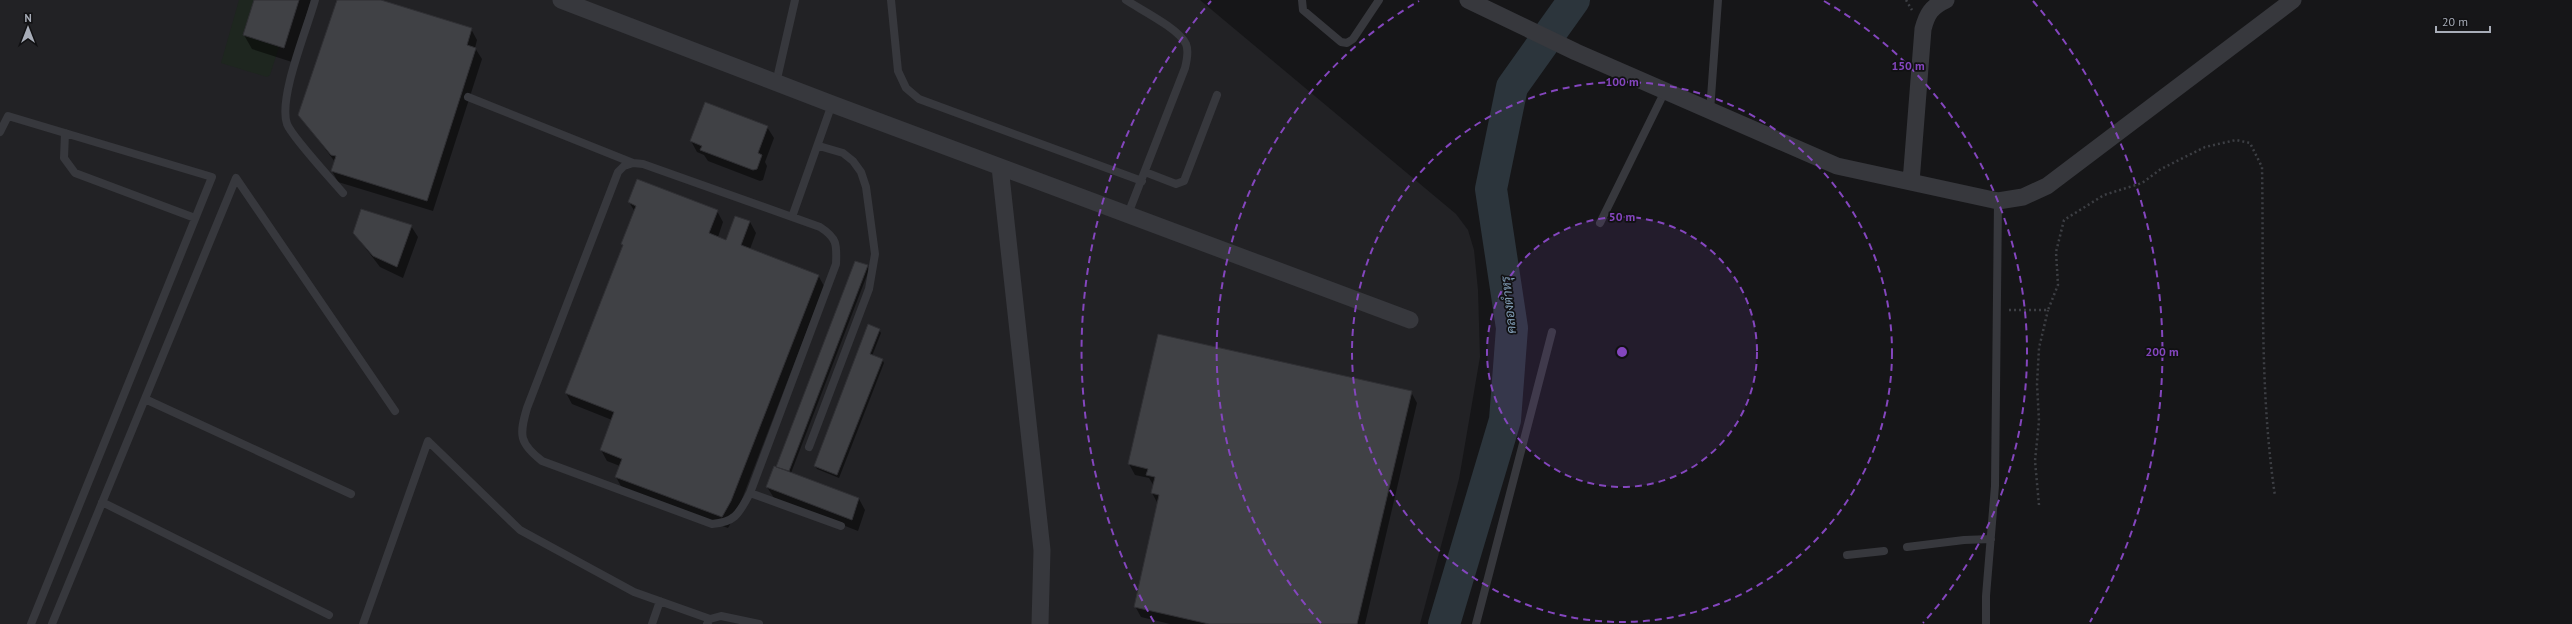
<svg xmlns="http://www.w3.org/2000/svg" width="2572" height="624" font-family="'PT Sans',Sarabun,sans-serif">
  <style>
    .built { fill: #222225 }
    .green { fill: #1e261f }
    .shadow { fill: #0007 }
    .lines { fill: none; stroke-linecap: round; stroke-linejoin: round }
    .river { stroke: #2c353c; stroke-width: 32 }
    .building { fill: #404145; stroke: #303034 }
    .path { stroke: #3d3f44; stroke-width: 2.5; stroke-dasharray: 2 3; stroke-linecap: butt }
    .lane { stroke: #37383d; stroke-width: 8 }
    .street { stroke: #37383d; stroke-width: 17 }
    .ring { fill: none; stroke: #8446be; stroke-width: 2; stroke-dasharray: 7 5 }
    .labels { text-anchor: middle; stroke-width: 3.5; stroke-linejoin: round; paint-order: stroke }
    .water-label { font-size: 13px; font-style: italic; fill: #7f9bb3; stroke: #111113 }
    .centre { fill: #8446be; stroke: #111113; stroke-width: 2 }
    .ring-label { font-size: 12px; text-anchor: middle; font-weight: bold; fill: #8446be; stroke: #111113; stroke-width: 3.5; stroke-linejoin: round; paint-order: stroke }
  </style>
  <rect width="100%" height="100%" fill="#161618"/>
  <path class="built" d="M0,0h1200l256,214 12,16 6,20 4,40 2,67 -21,122 -39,145h-1420z"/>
  <path class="green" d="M239,0h15l-11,35 36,12 -9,28 -3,2 -46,-14z"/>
  <path class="shadow" d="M255,0h56l-19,62 -40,-13 -8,-14z
    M338,0h40l93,29 6,11 -2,8 7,11 -49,152 -95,-29 -6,-11 3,-9 -35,-47z
    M705,103l62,24 7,11 -9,24 2,4 -4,14 -3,1 -52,-20 -4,-6 -7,-3 -6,-11z
    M629,202l88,9 6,11 -5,15 9,4 9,-24 14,5 6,11 -6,16 68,26 6,11 -87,226 -9,16 -106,-40 -6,-11 4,-11 -13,-5 -6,-11 11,-30 -40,-16 -6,-11 57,-146 -1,-3 13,-32z
    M411,226l7,11 -15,41 -23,-11 -26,-34z
    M867,266l2,4 -78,203 68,26 6,11 -7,21 -84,-33 -7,-11z
    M879,330l2,3 -9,23 10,3 2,4 -45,115 -22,-9 -2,-3z
    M1411,392l6,11 -52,221h-195l-29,-7 -6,-11 23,-102 -6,-11 2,-7 -5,-8 -14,-3 -6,-11z"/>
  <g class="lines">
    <path class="river" d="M1444,624l61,-204 7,-92 -21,-139 21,-102 62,-87"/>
  </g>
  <path class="building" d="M254,0h45l-15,48 -41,-13z
    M337,0h44l91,28 -5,17 9,3 -49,153 -96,-30 5,-15 -5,-1 -33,-40z
    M705,102l63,24 -10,27 4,2 -5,14 -4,1 -53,-20 2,-4 -12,-5z
    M637,179l81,31 -9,23 17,7 9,-24 15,5 -9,24 78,30 -88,226 -9,16 -107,-40 7,-18 -22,-9 14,-38 -49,-19 58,-148 -2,-1 15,-38 -8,-4z
    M361,209l51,16 -15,42 -24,-11 -20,-23z
    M855,261l13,4 -79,206 -13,-4z
    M868,324l12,5 -10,25 13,5 -46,116 -23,-9z
    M1158,334l254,57 -55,233h-148l-75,-17 25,-112 -8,-2 4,-16 -9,-2 2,-6 -20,-5z
    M774,466l85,32 -7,22 -86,-33z"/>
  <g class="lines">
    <path class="path" d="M1906,0l6,10
      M2009,310h39l10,-25 -2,-33 8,-32 40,-25 38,-12 19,-14 44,-22 31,-7 14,3 12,24c2,110 -3,221 13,329
      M2039,505l-4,-44 4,-40 -2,-37 2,-36 9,-38"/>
    <path class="lane" d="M315,0c-8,29 -37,98 -28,124 5,13 45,56 56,69
      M891,0l7,71 8,17 13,11 223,82
      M1126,0c15,10 52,28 60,44 3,7 1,16 -1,24l-57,146
      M1302,0l1,10 38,32 6,1 6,-4 26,-39
      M776,83l19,-83
      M468,97l165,66
      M1710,111l8,-111
      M0,132l8,-16 204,61 -181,447
      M65,133l-1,25 11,15 120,45
      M633,163l10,1 177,63c17,11 17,17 16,37l-86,229c-11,20 -14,29 -38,31l-170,-63c-23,-18 -23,-26 -15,-53l91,-236 6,-6z
      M1145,172l31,12 8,-3 33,-86
      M792,217l40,-113
      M1600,223l65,-132
      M145,399l206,95
      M809,447l60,-158 6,-35 -9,-67 -5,-15 -8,-11 -10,-8 -24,-7
      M750,493l91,33
      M102,502l227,113
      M1907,547l57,-7 27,-1
      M1847,555l37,-4
      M52,624l184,-446 159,233
      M363,624l65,-183 92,89 114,62 76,27
      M652,624l8,-23
      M707,624l3,-5 11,-3 38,8
      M1476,624l76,-292
      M1986,624v-28l9,-110 3,-285"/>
    <path class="street" d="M561,0l271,104 578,216
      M1468,0l108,52 261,114 161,35 25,-4 24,-11 246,-186
      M1000,167l42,383 -2,74
      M1911,182l12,-153c4,-15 8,-22 23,-29"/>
  </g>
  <circle cx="1622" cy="352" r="135" fill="#8446be" fill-opacity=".12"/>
  <g class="ring">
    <circle cx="1622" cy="352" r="135"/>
    <circle cx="1622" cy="352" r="270"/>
    <path d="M1321 623A405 405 0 0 1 1419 1M1824 1A405 405 0 0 1 1923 623"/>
    <path d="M1154 622A540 540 0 0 1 1211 1M2033 1A540 540 0 0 1 2090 622"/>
  </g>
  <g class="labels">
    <g class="water-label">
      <text transform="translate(1508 305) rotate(-96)" y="5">คลองตำหรุ</text>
    </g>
  </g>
  <circle cx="1622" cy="352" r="6" class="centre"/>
  <g class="ring-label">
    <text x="1908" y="70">150 m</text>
    <text x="1622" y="86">100 m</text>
    <text x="1622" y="221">50 m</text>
    <text x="2162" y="356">200 m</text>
  </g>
  <g transform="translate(28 28)" stroke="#111113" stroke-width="3" paint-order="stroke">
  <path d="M0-3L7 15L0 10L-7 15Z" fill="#a8adb8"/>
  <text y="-6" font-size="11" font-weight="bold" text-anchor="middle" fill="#a8adb8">N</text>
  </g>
  <path d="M2436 26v6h54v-6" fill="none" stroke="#a8adb8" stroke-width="2"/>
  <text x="2442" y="26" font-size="12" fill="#a8adb8" stroke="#111113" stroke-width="3" paint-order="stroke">20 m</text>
</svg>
